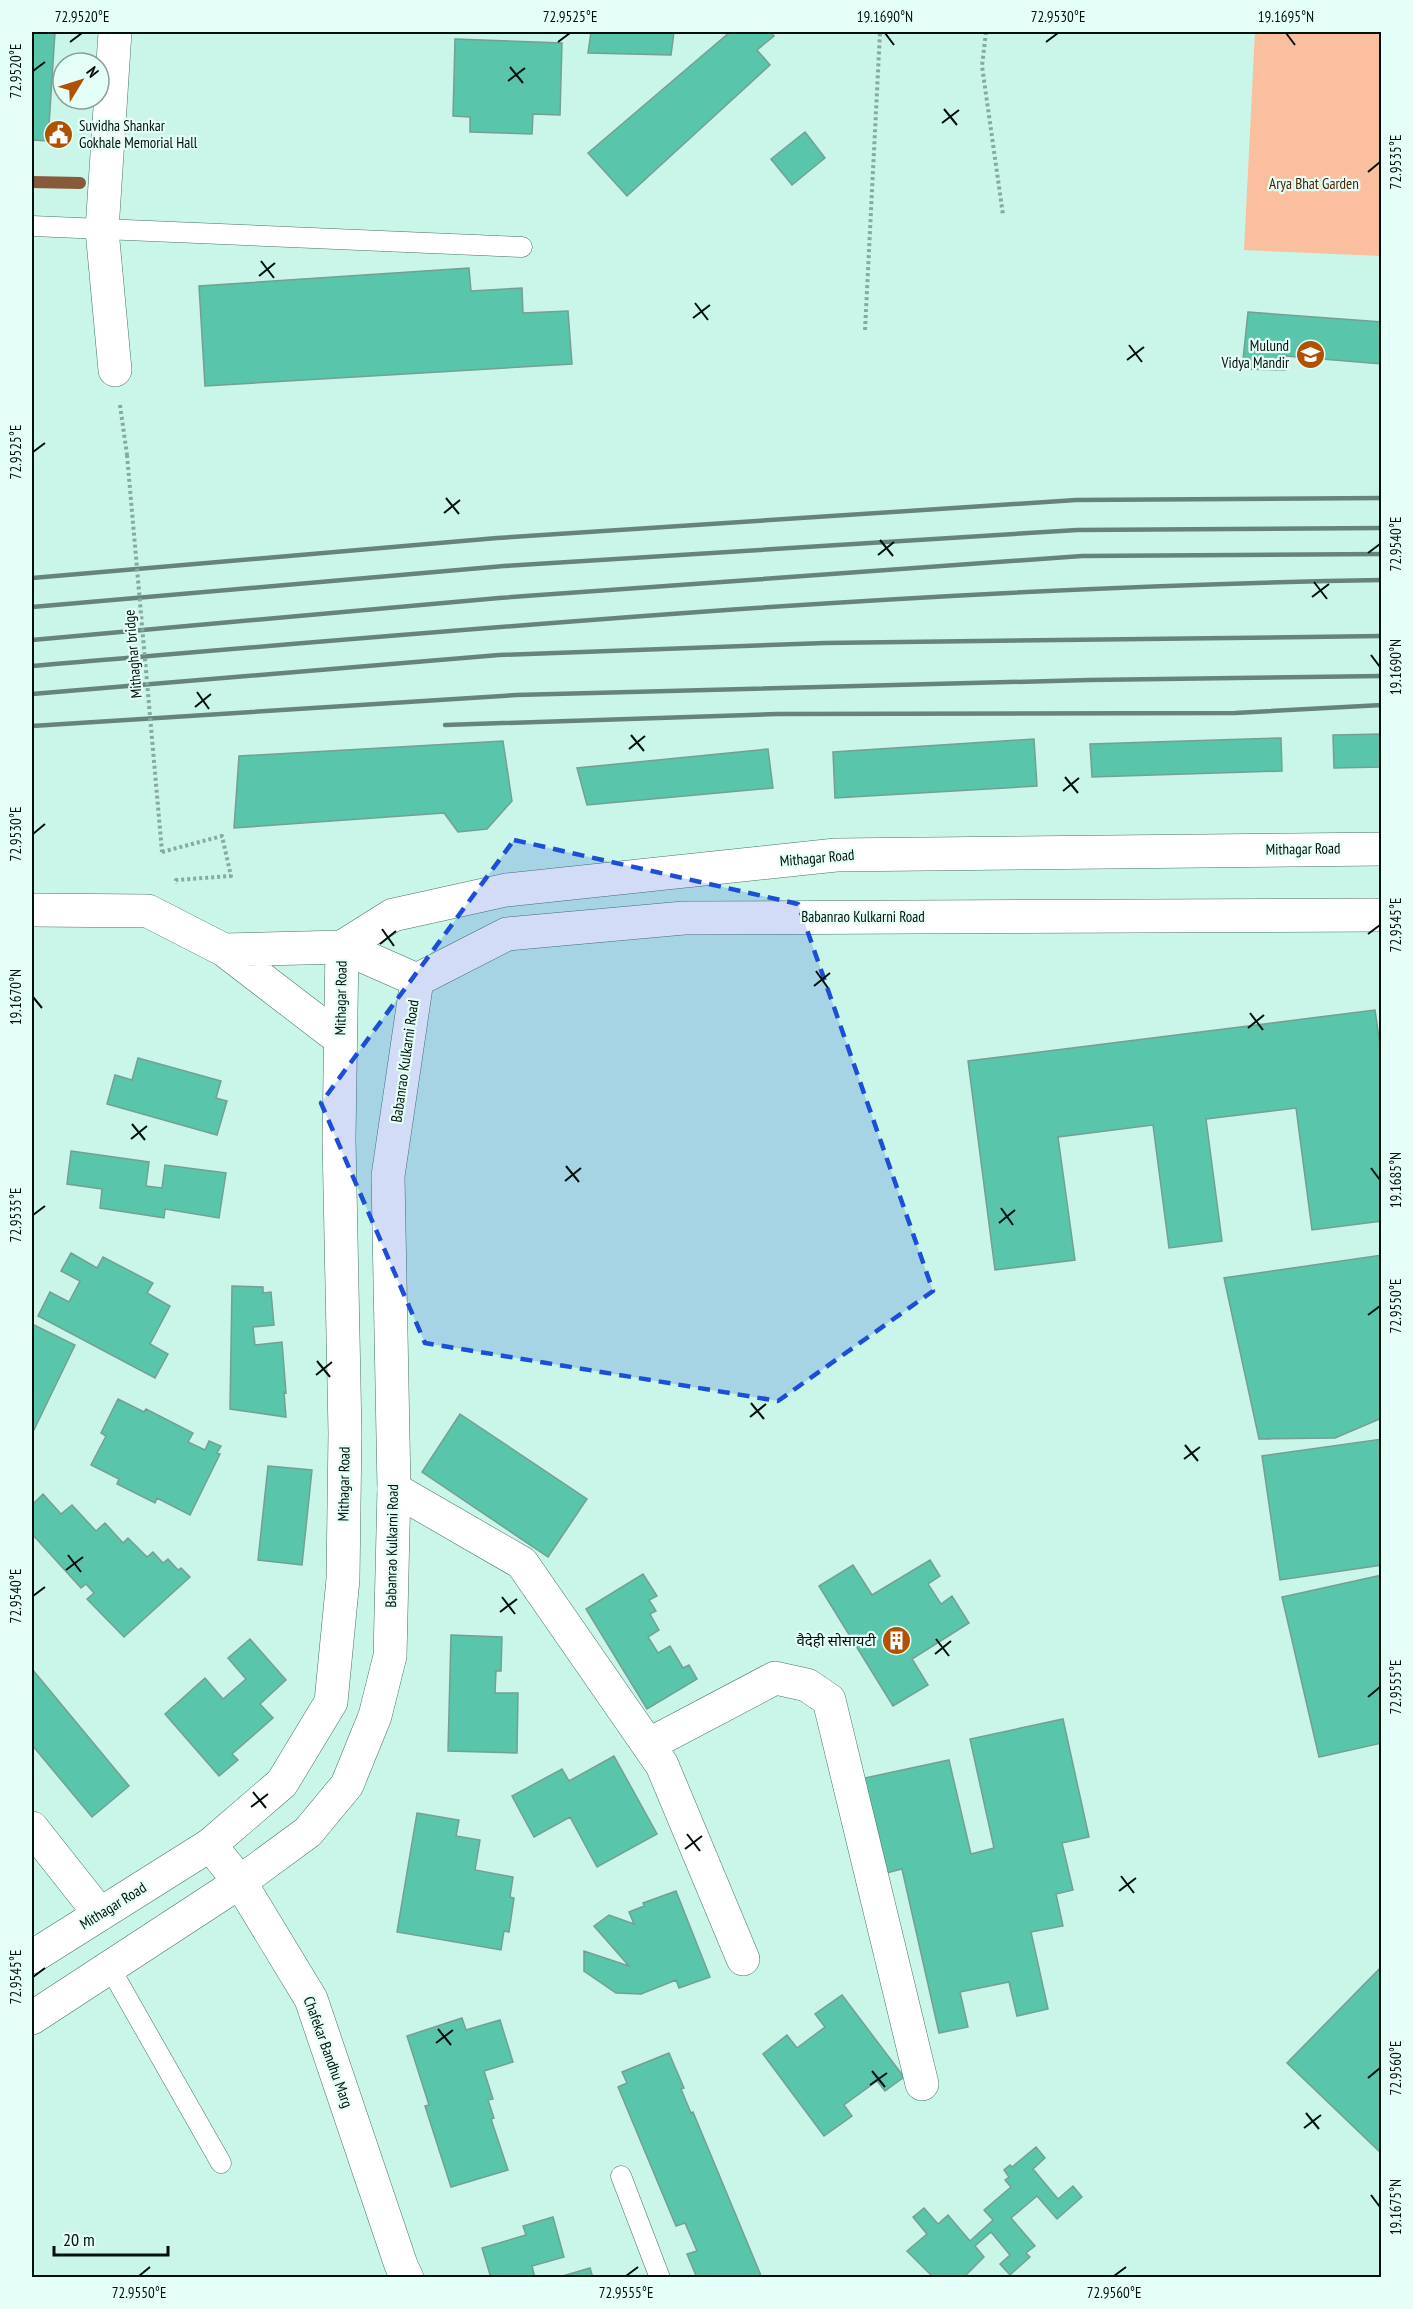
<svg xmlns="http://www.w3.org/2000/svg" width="1413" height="2309" font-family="'PT Sans Narrow','Noto Sans Devanagari',sans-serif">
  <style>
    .green { fill: #f9bf9f }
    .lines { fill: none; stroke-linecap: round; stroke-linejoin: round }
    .stream { stroke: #885a3b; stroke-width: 12 }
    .building { fill: #59c5ab; stroke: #759f93; stroke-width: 1.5 }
    .service-casing { stroke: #497267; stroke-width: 21 }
    .minor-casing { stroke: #497267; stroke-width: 34 }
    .tertiary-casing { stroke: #497267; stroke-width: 34 }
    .path { stroke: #87aaa0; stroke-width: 4; stroke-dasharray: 3 3; stroke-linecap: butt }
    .service { stroke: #fff; stroke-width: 20 }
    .minor { stroke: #fff; stroke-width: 33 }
    .tertiary { stroke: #fff; stroke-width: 33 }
    .rail { stroke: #66847b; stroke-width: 4.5 }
    .path-bridge { stroke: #87aaa0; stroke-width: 4; stroke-dasharray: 3 3; stroke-linecap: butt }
    .marked { fill: #1d4ed8; fill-opacity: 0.2; stroke: #1d4ed8; stroke-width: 4.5; stroke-dasharray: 12 8; stroke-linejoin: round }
    .ticks { fill: none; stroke: #02100c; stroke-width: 2 }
    .labels { text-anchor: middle; stroke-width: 4.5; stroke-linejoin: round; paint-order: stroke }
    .poi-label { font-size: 15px; fill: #02100c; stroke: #e4fff7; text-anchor: end }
    .park-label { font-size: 15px; fill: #4f2000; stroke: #e4fff7 }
    .street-label { font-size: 15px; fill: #02100c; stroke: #e4fff7 }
    .neatline { fill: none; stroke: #02100c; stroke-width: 2 }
    .ticks-label { font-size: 15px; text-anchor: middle; fill: #02100c }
  </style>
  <rect width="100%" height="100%" fill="#c9f6e9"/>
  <path class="green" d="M1255,32h126v224l-137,-6z"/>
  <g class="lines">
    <path class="stream" d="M32,182l48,1"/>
  </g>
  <path class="building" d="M32,32h23l-7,109 -16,-1z
    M591,32h83l-3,23 -83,-2z
    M730,32h40l4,4 -17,14 13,15 -143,131 -39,-43z
    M455,39l107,4 -2,72 -27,-1 -1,20 -62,-2v-15l-17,-1z
    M805,132l20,26 -33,27 -21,-26z
    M469,268l2,23 51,-3 1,25 45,-2 4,53 -367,22 -6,-100z
    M1248,312l134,10v42l-97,-8v14l-43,-1z
    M1382,734v33l-48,1 -1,-33z
    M1281,738l1,33 -190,6 -2,-33z
    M1034,739l3,47 -202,12 -2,-46z
    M503,741l9,60 -25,28 -29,3 -14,-19 -210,15 5,-72z
    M768,749l5,39 -186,17 -10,-37z
    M1375,1010l7,49v162l-70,9 -16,-122 -90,11 16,122 -53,7 -16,-123 -95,12 17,123 -80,10 -27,-209z
    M138,1058l83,23 -5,17 11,3 -10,34 -110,-31 8,-29 17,5z
    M71,1151l78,11 -3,24 16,2 3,-23 61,8 -7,45 -54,-9 -1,9 -64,-10 2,-19 -35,-5z
    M71,1253l26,15 6,-11 50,26 -6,10 23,13 -20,38 18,10 -13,24 -117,-62 12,-24 19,10 11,-21 -19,-10z
    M1382,1255v163l-47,20 -76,1 -35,-161z
    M232,1286l31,1v6l8,-1 3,33 -21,2 2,18 27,-3 4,51 -2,-1 2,25 -56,-8z
    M32,1324l43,21 -43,89z
    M118,1399l26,13 2,-3 47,24 -5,9 17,8 4,-9 12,5 -4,7 3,1 -30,61 -33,-17 -2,5 -38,-19 2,-5 -28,-14 15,-29 -5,-3z
    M460,1414l127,85 -39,58 -126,-85z
    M1382,1439v126l-102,15 -18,-124z
    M268,1466l44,4 -10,95 -44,-5z
    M43,1494l18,20 11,-9 24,26 9,-8 18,20 5,-5 19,19 6,-5 10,11 5,-4 10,11 3,-2 9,9 -66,60 -37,-38 7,-6 -8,-9 -5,4 -49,-54v-34l2,3z
    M930,1560l10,16 -12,8 13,20 11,-8 17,27 -57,36 16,26 -35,21 -74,-120 34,-21 19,30z
    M643,1574l14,22 -8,4 7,11 -6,3 9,16 -11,7 10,16 12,-7 13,22 6,-3 8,14 -50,30 -61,-100z
    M1382,1575v168l-63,14 -37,-160z
    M451,1635l51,2 -1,34h-5l-1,22h23l-1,60 -69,-2z
    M250,1639l36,41 -26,24 13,14 -41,36 6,6 -19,16 -54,-62 40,-36 18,21 23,-20 -18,-21z
    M32,1669l97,117 -37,31 -60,-72z
    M1063,1719l26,118 -27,6 11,47 -17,4 7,32 -32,6 17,77 -31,7 -8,-34 -49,10 8,35 -29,6 -37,-164 -20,5 -22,-95 89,-19 22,94 23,-6 -24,-109z
    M614,1756l43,78 -60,33 -27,-50 -36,20 -22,-41 50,-27 7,12z
    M417,1813l42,7 -3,16 24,4 -5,30 38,7 -3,20 4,1 -5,34 -5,-1 -3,19 -104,-18z
    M676,1891l34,86 -31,11 -3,-8 -35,14 -25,-1 -32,-22v-20l45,15 -35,-40 15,-11 25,9 -5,-12 15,-6 -1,-3z
    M1382,1966v188l-95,-91z
    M842,1995l62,82 -19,14 -8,-10 -33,24 8,11 -28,20 -61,-82 24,-19 10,13 28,-21 -10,-13z
    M462,2018l4,12 34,-10 13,42 -29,9 9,28 -5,1 6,18 -3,1 17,51 -57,17 -26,-81 4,-1 -22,-69z
    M669,2053l15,35 -3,1 10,24 2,-1 69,166h-65l-10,-24 10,-3 -12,-28 -9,3 -58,-139 9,-4 -5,-11z
    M1036,2147l9,11 -12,11 25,30 15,-13 9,11 -25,22 -20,-23 -26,22 24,28 -9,7 4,4 -20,18 -10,-11 10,-9 -19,-23 -16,14 9,11 -21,21h-29l-27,-27 20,-17 -14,-17 11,-9 14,16 10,-9 22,26 23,-21 -9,-10 27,-23 -6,-7 4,-3 -5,-7 6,-5 2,2z
    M553,2217l11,40 -32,9 3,12h-44l-9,-30 44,-13 -3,-9z
    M590,2268l3,10h-37z"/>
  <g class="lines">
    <defs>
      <path id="service" d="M32,226l490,21
        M110,1968l111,195
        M621,2176l39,102"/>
      <path id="minor" d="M115,370l-13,-140 13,-198
        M32,910l116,1 76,39 116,89
        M224,950l118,-3 75,33
        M394,1489l128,74 140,202 81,194
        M648,1745l127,-67 32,7 22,15 93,384
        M32,1828l68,86
        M210,1845l30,37 71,117 90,266 6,13"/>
      <path id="tertiary" d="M32,1957l178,-112 72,-62 49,-81 12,-123 2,-146 -6,-294 3,-192 51,-32 113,-25 330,-35 546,-6
        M32,2018l208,-136 68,-50 39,-47 28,-69 15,-60 4,-167 -6,-313 29,-196 90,-46 177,-16 698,-3"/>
    </defs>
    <use href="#service" class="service-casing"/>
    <use href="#minor" class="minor-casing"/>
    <use href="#tertiary" class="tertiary-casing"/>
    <path class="path" d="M986,32l-4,34 21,149
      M865,330l15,-298
      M120,405l7,50
      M162,852l60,-16 9,40 -55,4v4"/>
    <use href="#service" class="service"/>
    <use href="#minor" class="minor"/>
    <use href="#tertiary" class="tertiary"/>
    <path class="rail" d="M32,578l465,-40 579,-38 306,-2
      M32,607l472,-41 573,-36 305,-2
      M32,640l467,-42 583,-42 300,-2
      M32,666c449,-38 899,-79 1350,-86
      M32,694l467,-39 326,-12 557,-7
      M445,725l332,-11 458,-1 147,-8
      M32,726l484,-31 573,-15 293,-4"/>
    <path class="path-bridge" d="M127,455l35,397"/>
  </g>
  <path class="marked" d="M514,840l284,64 135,387 -155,110 -353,-58 -104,-240z"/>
  <path class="ticks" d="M885,33l9,12M1286,33l9,12M70,42l12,-9M558,42l12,-9M1046,42l12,-9M510,67l13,16M33,71l12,-9M508,81l17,-13M944,109l13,16M942,123l17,-13M1368,172l12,-10M261,261l13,17M259,276l16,-13M695,303l13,17M693,318l17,-13M1129,345l13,17M1127,360l17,-13M33,452l12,-9M446,498l13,16M444,513l16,-13M880,540l13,16M1368,553l12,-9M878,555l16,-13M1314,582l13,17M1312,597l17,-13M1371,655l9,12M197,692l12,17M195,707l16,-13M631,735l13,16M629,749l16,-13M1065,777l13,16M1063,791l16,-13M33,834l12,-10M382,929l12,17M1368,934l12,-9M380,944l16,-13M816,971l12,17M814,986l16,-13M33,997l9,11M1250,1013l13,17M1248,1028l16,-13M132,1124l13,16M131,1139l16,-13M566,1166l13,16M1371,1168l9,12M565,1181l16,-13M1001,1208l12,17M33,1215l12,-9M999,1223l16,-13M1368,1315l12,-9M317,1361l13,16M316,1375l16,-13M751,1403l13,16M750,1417l16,-13M1185,1445l13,16M1184,1459l16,-12M68,1555l13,17M66,1570l17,-13M33,1596l12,-9M502,1597l13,17M500,1612l17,-13M936,1639l13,17M935,1654l16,-13M1368,1697l12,-10M253,1792l13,16M251,1807l17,-13M687,1834l13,17M685,1849l17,-13M1121,1876l13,17M1119,1891l17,-13M33,1977l12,-9M438,2029l13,16M436,2043l17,-13M872,2071l13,16M1368,2078l12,-10M870,2085l17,-12M1306,2113l13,16M1304,2128l17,-13M1371,2195l9,12M139,2276l11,-9M626,2276l12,-9M1114,2276l12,-9"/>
  <defs>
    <symbol id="civic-disc" viewBox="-11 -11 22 22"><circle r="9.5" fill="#b15202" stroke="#e4fff7"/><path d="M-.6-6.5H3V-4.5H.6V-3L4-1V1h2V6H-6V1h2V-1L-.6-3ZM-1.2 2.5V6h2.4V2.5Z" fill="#fff"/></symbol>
    <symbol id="school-disc" viewBox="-11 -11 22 22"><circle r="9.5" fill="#b15202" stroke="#e4fff7"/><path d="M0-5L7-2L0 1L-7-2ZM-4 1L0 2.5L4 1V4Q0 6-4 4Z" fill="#fff"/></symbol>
    <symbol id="building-disc" viewBox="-11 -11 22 22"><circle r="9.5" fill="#b15202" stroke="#e4fff7"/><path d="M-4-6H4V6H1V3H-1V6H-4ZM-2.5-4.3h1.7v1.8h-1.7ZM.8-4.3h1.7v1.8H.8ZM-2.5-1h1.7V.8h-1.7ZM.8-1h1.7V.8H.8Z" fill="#fff"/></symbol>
  </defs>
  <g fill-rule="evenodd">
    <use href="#civic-disc" x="42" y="118" width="33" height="33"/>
    <use href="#school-disc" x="1294" y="338" width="33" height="33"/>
    <use href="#building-disc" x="880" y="1624" width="33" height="33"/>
  </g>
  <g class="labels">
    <g class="poi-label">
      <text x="79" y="131" text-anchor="start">Suvidha Shankar<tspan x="79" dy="17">Gokhale Memorial Hall</tspan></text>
      <text x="1289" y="351">Mulund<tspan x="1289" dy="17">Vidya Mandir</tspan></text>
      <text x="876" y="1646">वैदेही सोसायटी</text>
    </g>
    <g class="park-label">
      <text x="1314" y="189">Arya Bhat Garden</text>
    </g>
    <g class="street-label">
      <text transform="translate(133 654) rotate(-95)" y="5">Mithaghar bridge</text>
      <text transform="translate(1303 849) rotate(-1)" y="5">Mithagar Road</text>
      <text transform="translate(817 858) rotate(-5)" y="5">Mithagar Road</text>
      <text x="863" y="922">Babanrao Kulkarni Road</text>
      <text transform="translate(341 998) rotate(-89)" y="5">Mithagar Road</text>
      <text transform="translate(405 1061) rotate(-82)" y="5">Babanrao Kulkarni Road</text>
      <text transform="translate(344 1484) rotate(-89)" y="5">Mithagar Road</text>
      <text transform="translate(392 1546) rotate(-89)" y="5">Babanrao Kulkarni Road</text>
      <text transform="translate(113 1906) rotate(-32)" y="5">Mithagar Road</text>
      <text transform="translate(328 2052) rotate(70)" y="5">Chafekar Bandhu Marg</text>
    </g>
  </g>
  <rect width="1413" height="2309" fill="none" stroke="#e4fff7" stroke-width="66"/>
  <g transform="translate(81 81) rotate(52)"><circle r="28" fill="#e4fff7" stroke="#8a9f99" stroke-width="1.5"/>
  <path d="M0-4.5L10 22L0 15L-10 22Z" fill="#b15202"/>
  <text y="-9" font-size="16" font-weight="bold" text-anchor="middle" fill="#02100c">N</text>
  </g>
  <path d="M54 2246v9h114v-9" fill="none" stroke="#02100c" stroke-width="3"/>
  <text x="63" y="2246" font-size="18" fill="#02100c" stroke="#e4fff7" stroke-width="4.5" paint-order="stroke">20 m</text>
  <rect x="33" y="33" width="1347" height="2243" class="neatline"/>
  <g class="ticks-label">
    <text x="82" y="22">72.9520°E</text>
    <text x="570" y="22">72.9525°E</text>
    <text x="885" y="22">19.1690°N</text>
    <text x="1058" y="22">72.9530°E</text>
    <text x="1286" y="22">19.1695°N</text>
    <text transform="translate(16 71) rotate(-90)" y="5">72.9520°E</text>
    <text transform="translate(1396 162) rotate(-90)" y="5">72.9535°E</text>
    <text transform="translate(16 452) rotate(-90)" y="5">72.9525°E</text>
    <text transform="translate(1396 544) rotate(-90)" y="5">72.9540°E</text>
    <text transform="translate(1396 667) rotate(-90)" y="5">19.1690°N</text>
    <text transform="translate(16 834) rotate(-90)" y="5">72.9530°E</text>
    <text transform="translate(1396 925) rotate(-90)" y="5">72.9545°E</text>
    <text transform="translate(16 997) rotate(-90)" y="5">19.1670°N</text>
    <text transform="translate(1396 1180) rotate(-90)" y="5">19.1685°N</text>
    <text transform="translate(16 1215) rotate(-90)" y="5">72.9535°E</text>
    <text transform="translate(1396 1306) rotate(-90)" y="5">72.9550°E</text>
    <text transform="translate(16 1596) rotate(-90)" y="5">72.9540°E</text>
    <text transform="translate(1396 1687) rotate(-90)" y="5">72.9555°E</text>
    <text transform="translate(16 1977) rotate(-90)" y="5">72.9545°E</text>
    <text transform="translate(1396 2068) rotate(-90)" y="5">72.9560°E</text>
    <text transform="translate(1396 2207) rotate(-90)" y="5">19.1675°N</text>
    <text x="139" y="2298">72.9550°E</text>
    <text x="626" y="2298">72.9555°E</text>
    <text x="1114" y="2298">72.9560°E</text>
  </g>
</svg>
